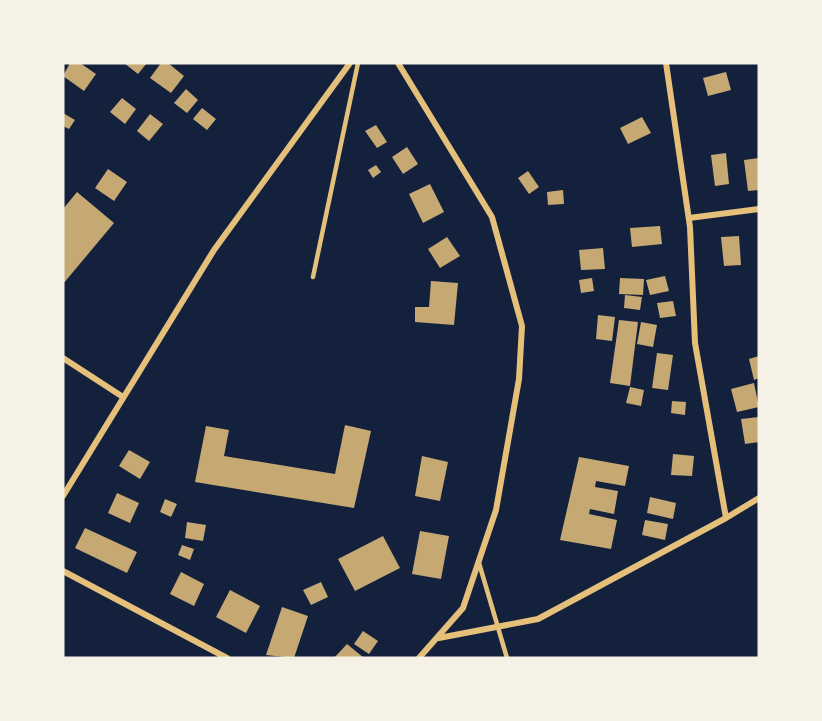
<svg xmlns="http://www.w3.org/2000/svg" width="822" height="721" font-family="'IBM Plex Serif',serif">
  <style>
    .building { fill: #c6a872 }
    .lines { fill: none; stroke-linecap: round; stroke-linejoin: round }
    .service { stroke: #e5c07b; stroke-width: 4.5 }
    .minor { stroke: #e5c07b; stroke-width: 6 }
  </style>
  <rect width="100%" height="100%" fill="#14213d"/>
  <path class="building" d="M70,63h10l16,11 -12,17 -21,-15z
    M124,63h23l-9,11z
    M161,63h7l16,13 -13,17 -21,-15z
    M726,72l5,18 -23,6 -5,-18z
    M186,89l12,11 -11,13 -13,-10z
    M122,98l14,11 -11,15 -15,-12z
    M202,108l14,11 -9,11 -14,-11z
    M63,113l12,7 -6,9 -6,-3z
    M150,114l13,10 -14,17 -12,-10z
    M642,117l9,16 -23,11 -8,-16z
    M376,125l11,17 -10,6 -12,-17z
    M407,147l11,17 -15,10 -11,-17z
    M726,153l3,31 -14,2 -4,-31z
    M759,158v32l-11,1 -4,-31z
    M376,165l5,7 -8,6 -5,-8z
    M108,169l19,13 -13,19 -19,-13z
    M528,171l11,16 -10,7 -11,-16z
    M430,184l14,28 -21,11 -14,-29z
    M563,190l1,14 -16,1 -1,-13z
    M77,192l37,31 -51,61v-75z
    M660,226l2,18 -30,3 -2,-19z
    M739,236l2,29 -17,1 -3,-29z
    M447,237l13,19 -20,12 -12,-19z
    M603,248l2,21 -24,1 -2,-20z
    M665,276l4,15 -19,4 -4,-15z
    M592,278l2,13 -13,2 -2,-13z
    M620,278l24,1 -1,16 -24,-1z
    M431,281l27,2 -4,42 -39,-3v-15h14z
    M625,295l17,2 -2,13 -16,-2z
    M673,301l3,15 -16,2 -3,-15z
    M598,315l17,2 -3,24 -16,-2z
    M619,320l19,2 -8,64 -20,-3z
    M641,322l16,3 -4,22 -16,-3z
    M657,353l16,2 -5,35 -16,-2z
    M759,356v22l-5,2 -5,-21z
    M754,383l5,24 -22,5 -6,-23z
    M630,387l14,3 -3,16 -15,-3z
    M672,401l14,1 -1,13 -14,-2z
    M759,417v25l-14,2 -4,-25z
    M345,425l26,6 -17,77 -159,-26 11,-56 23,4 -5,26 111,18z
    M129,450l21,12 -10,17 -21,-13z
    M673,454l21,2 -2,20 -21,-1z
    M422,456l26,6 -8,39 -25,-5z
    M579,457l50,9 -4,20 -29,-5 -1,6 23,4 -4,23 -24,-5 -1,5 28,6 -6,29 -51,-9z
    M117,493l22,10 -9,20 -22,-10z
    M650,497l26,6 -3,16 -26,-6z
    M165,499l12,5 -6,13 -11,-5z
    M645,520l23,4 -3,16 -23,-5z
    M187,522l19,3 -3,16 -18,-3z
    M85,528l52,24 -10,21 -52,-25z
    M420,531l29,5 -8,43 -29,-5z
    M383,536l17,32 -45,23 -17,-32z
    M182,545l12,4 -4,11 -12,-5z
    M181,572l23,12 -10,22 -24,-12z
    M321,582l7,15 -17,8 -8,-15z
    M230,590l30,16 -14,27 -30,-16z
    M282,607l26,9 -14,42 -28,-3z
    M363,631l15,10 -9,13 -15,-10z
    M347,644l17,14h-30z"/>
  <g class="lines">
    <path class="service" d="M313,277l45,-214
      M479,563l28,95"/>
    <path class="minor" d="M398,63l94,154 30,109 -3,53 -23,131 -33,98 -44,50
      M666,63l24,164 5,116 31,175 33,-20
      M689,218l70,-9
      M63,358l60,39
      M63,496l151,-246 136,-187
      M63,571l164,87
      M439,638l99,-19 188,-101"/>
  </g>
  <rect width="822" height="721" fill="none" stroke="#f6f1e7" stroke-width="129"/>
</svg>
